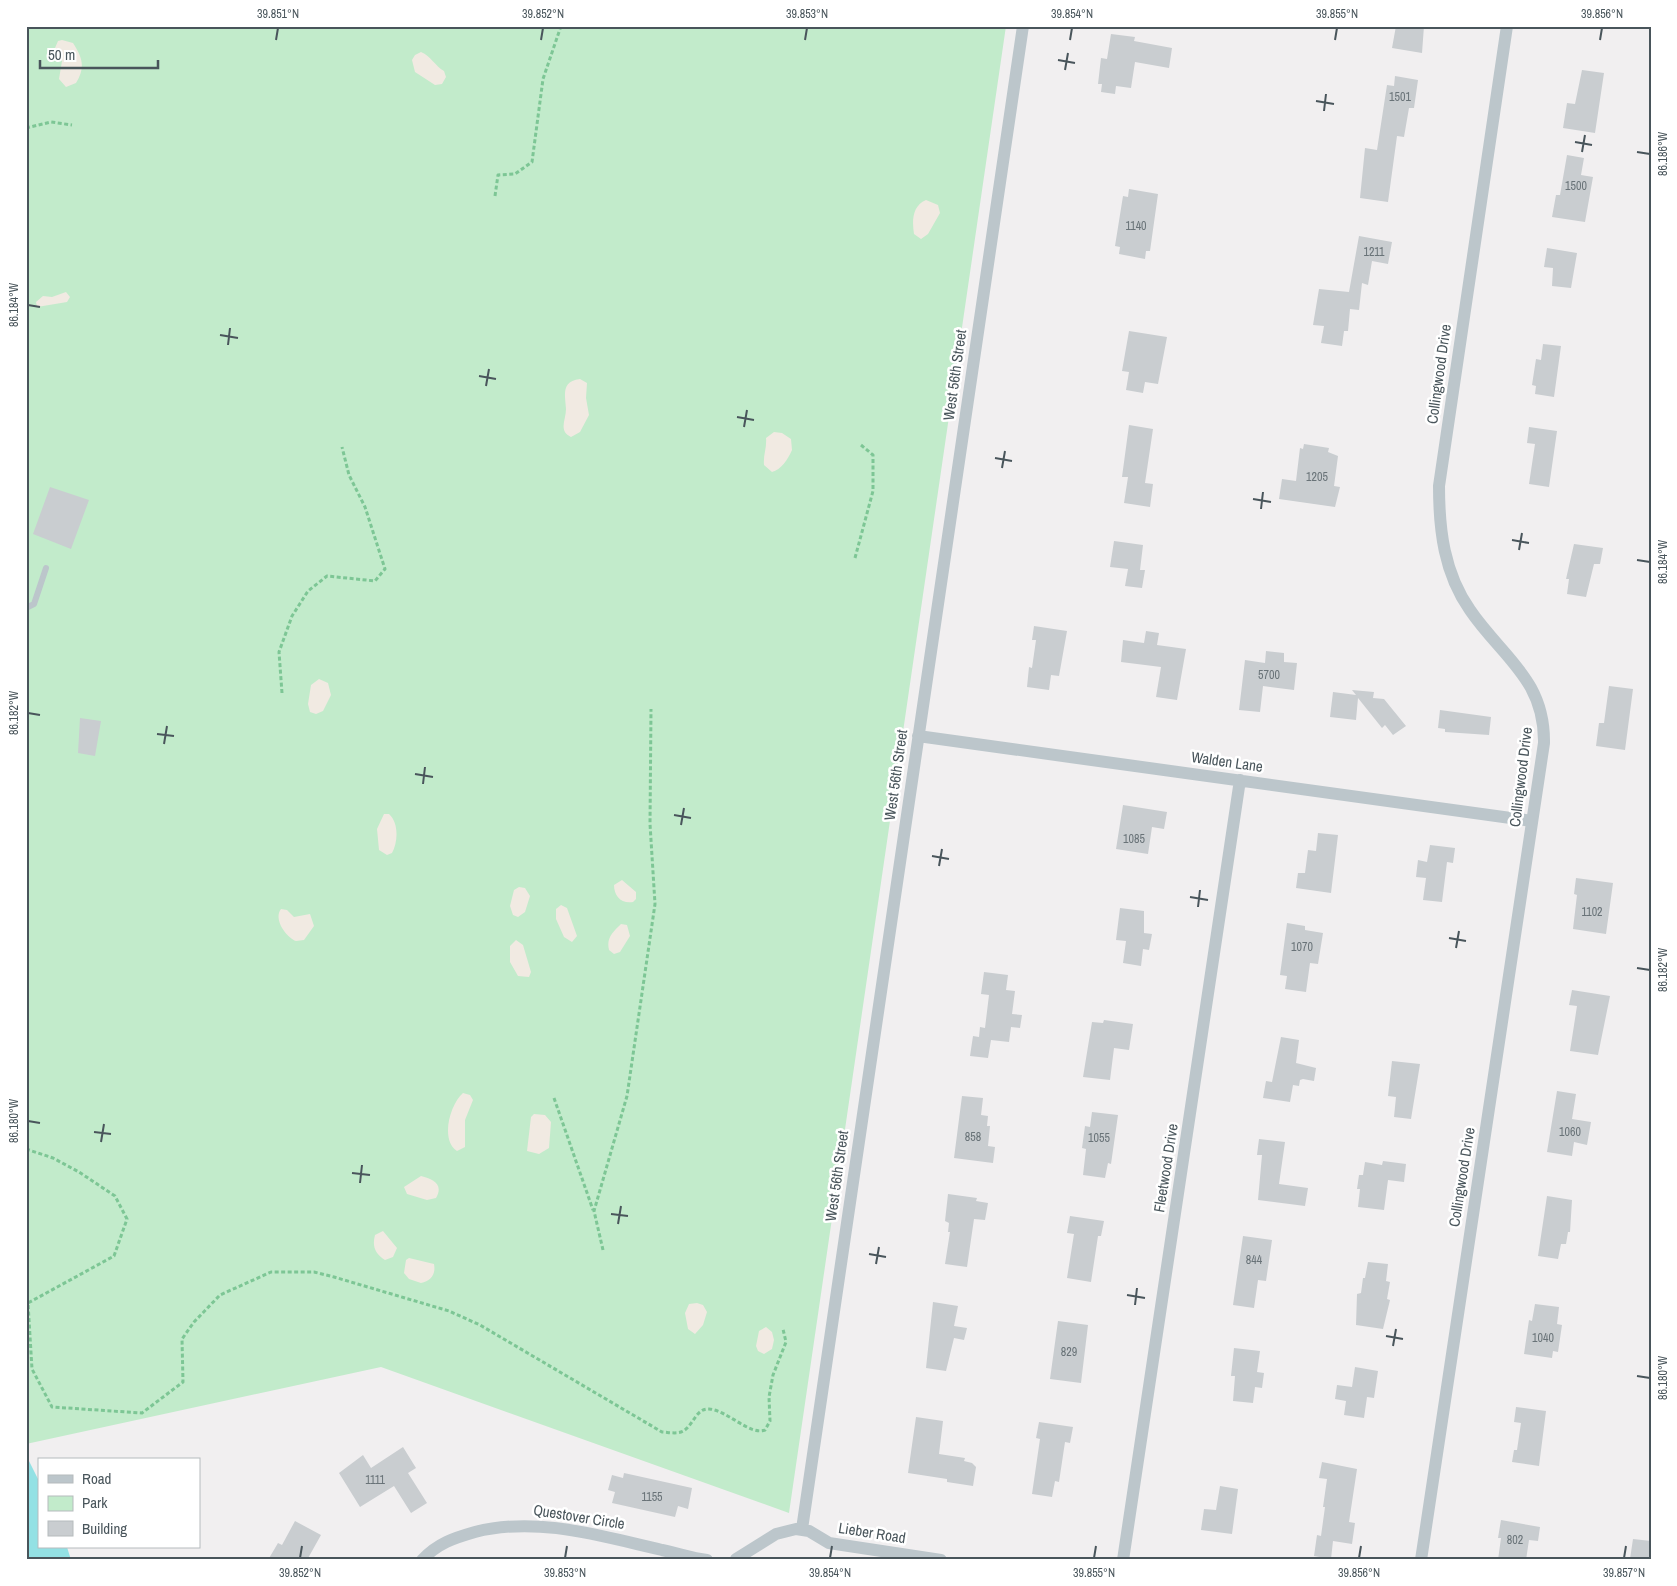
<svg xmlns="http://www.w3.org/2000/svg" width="1677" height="1586" font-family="'Archivo Narrow',sans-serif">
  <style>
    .green { fill: #c2ebcb }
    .sand { fill: #f1eae2 }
    .water { fill: #93e1e4 }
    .building { fill: #c9cdd0 }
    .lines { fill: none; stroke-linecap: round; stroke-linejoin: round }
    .path { stroke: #7dc695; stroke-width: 3; stroke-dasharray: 4 2.5; stroke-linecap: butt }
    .service { stroke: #bcc6cb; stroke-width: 6 }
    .minor { stroke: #bcc6cb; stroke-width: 12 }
    .ticks { fill: none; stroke: #49555b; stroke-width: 2 }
    .labels { text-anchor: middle; stroke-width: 5; stroke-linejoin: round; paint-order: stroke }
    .number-label { font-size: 12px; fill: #697378 }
    .street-label { font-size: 15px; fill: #49555b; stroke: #fff }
    .neatline { fill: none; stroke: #49555b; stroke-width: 2 }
    .ticks-label { font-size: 12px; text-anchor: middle; fill: #49555b }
  </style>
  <rect width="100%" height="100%" fill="#f1eff0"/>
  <path class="green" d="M26,26h980l-217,1487 -408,-146 -355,77z"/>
  <path class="sand" d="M62,40l11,3c9,14 13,24 3,40l-10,4 -7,-8 3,-18 -7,-13 3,-7z
    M421,52c10,4 14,14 23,19l2,6 -4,7 -7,1 -20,-13 -3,-12 3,-5z
    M926,200l12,5 2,8 -12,21 -7,5 -7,-5c-2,-13 -2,-28 12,-34z
    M66,292l4,5 -3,5 -30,5 -1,-5 7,-6 9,1z
    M580,379l7,4 -1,15 3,17 -9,17 -9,5c-13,-6 -5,-17 -5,-28 -1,-14 -5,-28 14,-30z
    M774,432l8,1 9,6 1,11c-4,9 -11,20 -20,22l-8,-7c-1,-10 3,-17 2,-27z
    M319,679l9,4 3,12 -8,16 -7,3 -6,-2 -2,-8 3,-19z
    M384,814h5c10,9 9,28 3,39l-5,2 -8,-5 -2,-21z
    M622,880l14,12v7l-3,3c-12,2 -19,-6 -19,-17z
    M519,887l6,1 5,8 -5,16 -7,5 -5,-2 -3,-9 4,-16z
    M561,905l6,3 10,28 -5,6 -8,-5 -8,-18v-10z
    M281,909l6,1 7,7 16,-3 4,12 -10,14 -8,1c-10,-4 -23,-22 -15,-32z
    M621,924l6,1 3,11 -10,16 -6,2 -5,-4c-3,-12 4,-18 12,-26z
    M516,940l7,5 8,27 -2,5 -11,-1 -8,-14v-16z
    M463,1093l7,2 3,5 -8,20v27l-8,4c-17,-11 -7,-47 6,-58z
    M534,1114l11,1 6,7 -2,26 -10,6 -12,-3 4,-34z
    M421,1176c12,3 23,8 15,22l-9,2 -20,-6 -3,-7z
    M383,1231l14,17 -4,9 -8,3c-10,-6 -13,-14 -10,-25z
    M409,1258l25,6c2,10 -3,17 -13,19l-12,-4 -5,-6 2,-13z
    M697,1303l6,2 4,7 -4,13 -8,9 -7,-5 -3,-16 4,-9z
    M766,1327l6,5 2,8 -2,9 -8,5 -6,-3 -2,-5 3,-15z"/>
  <path class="water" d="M26,1455l13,26v66h28l4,13h-45z"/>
  <path class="building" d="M1396,26h28l-2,27 -30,-5z
    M1111,34l24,3 -1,4 38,7 -3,20 -34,-6 -4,26 -15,-2 -1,8 -14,-2 1,-8h-4l3,-26 6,1z
    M1582,70l22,3 -9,60 -32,-5 4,-25 8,1z
    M1395,76l23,4 -4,28h-5l-5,29 -7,-1 -9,66 -28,-4 5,-50 12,2 10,-65 7,1z
    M1567,155l17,3 -3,17 12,2 -8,45 -33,-5 4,-22h4z
    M1129,189l29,5 -8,57h-4l-1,8 -26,-5 1,-7 -5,-1 8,-50 5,1z
    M1359,236l33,6 -4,22 -16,-3 -4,24 -6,-2 -3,27 -9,-1 -2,22h-4l-2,15 -21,-3 3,-17 -11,-1 6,-36 30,3z
    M1547,248l30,5 -6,35 -19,-2 1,-18 -9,-1z
    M1129,331l38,6 -9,47 -13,-2 -2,11 -17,-3 3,-18 -7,-1z
    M1543,344l18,2 -7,51 -19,-3 1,-8 -4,-1 4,-26 5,1z
    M1129,425l24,4 -8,54 8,1 -3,23 -26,-4 4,-26h-6z
    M1529,427l28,4 -8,56 -20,-3 6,-40 -8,-1z
    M1304,444l25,4 -1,4 10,4 -4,30 6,1 -5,20 -56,-8 3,-20 14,2 4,-33 3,1z
    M50,487l39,13 -18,49 -38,-15z
    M1114,541l29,4 -3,25h5l-3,18 -17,-2 3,-17 -18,-2z
    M1574,544l29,4 -3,16h-6l-8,33 -19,-3 2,-15h-3z
    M1034,626l33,5 -8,45 -8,-1 -2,15 -22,-3 2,-20 3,1 4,-28h-4z
    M1146,631l13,2 -2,12 29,4 -9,51 -21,-3 5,-30 -40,-5 2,-22 21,3z
    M1266,651l18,2v9l13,1 -3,27 -31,-4 -3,26 -21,-2 6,-50 20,3z
    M1609,686l24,3 -8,61 -29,-4 3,-23h5z
    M1352,690l22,2 -1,6 11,1 22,27 -13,9 -8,-10 -3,3 -24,-30 -2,22 -26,-3 3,-25 23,3z
    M1440,710l51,7 -2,18 -44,-3v-3l-7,-1z
    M80,718l21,3 -6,35 -17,-3z
    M1123,805l44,7 -3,17 -12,-2 -4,27 -32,-5z
    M1318,833l20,2 -7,58 -35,-5 2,-15h7l3,-23 8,1z
    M1430,845l25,3 -2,15 -6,-1 -5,40 -19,-2 3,-22 -10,-1 2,-17 9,2z
    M1576,878l37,5 -7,51 -33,-5 4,-34 -3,-1z
    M1120,908l24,3v22l8,1 -3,16 -6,-1 -2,17 -18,-3 3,-22 -10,-1z
    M1287,923l18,3v4l18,3 -5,31 -8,-1 -4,29 -21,-3 2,-13 -7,-1z
    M984,972l24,3 -2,15 9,1 -3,23 10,1 -2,13 -9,-1 -2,15 -18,-2 -3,18 -18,-2 3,-20 6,1 1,-10 5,1 4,-33 -8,-1z
    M1572,990l38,6 -12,59 -28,-4 7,-45 -8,-1z
    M1104,1020l29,4 -4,26 -15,-2 -4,32 -27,-3 9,-55 11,1z
    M1281,1037l18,3 -3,23 20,5 -2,13 -11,-2 -3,1 -1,6 -6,-1 -3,17 -27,-4 3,-17 6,1z
    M1392,1061l28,3 -9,55 -17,-2 2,-20 -8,-1z
    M1557,1091l19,3 -4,25 19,3 -4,23 -13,-3 -2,14 -25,-4z
    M962,1096l21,2 -2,17 7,1 -1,10h3l-2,20 7,1 -2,16 -39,-5z
    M1092,1112l26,3 -7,49 -3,-1 -3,15 -22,-3 3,-26 -4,-1 3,-22 5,1z
    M1259,1139l26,3 -6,42 29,4 -3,18 -47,-6 4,-45h-5z
    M1383,1161l23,3 -2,18 -16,-2 -4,30 -26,-3 2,-18h-3l2,-14h4l2,-13 17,3z
    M948,1194l29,4 -1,3 12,2 -3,17 -11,-1 -7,48 -22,-3 5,-32h-2l1,-9 -4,-2z
    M1547,1196l25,4 -2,32h-2l-2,12h-5l-3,15 -20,-3z
    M1070,1216l34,5 -3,15h-3l-7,46 -24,-4 7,-44 -7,-1z
    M1243,1236l29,4 -6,41 -8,-1 -4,28 -21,-3z
    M1368,1262l20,2 -2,17 4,1 -3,17 3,1 -7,29 -27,-4 1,-31 4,-1 2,-15h2z
    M933,1302l25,4 -4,20 13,2 -3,12 -10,-2 -8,33 -20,-3z
    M1535,1304l24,3 -2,17 5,1 -4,27 -5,-1 -1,7 -28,-4 5,-34 3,1z
    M1058,1321l30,4 -7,58 -31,-4z
    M1234,1348l26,3 -3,21 7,1 -2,15 -7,-1 -2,16 -20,-2 2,-25h-4z
    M1355,1367l23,4 -4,27 -7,-1 -3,21 -20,-3 2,-14 -11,-2 2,-14 15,2z
    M1516,1407l30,4 -7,55 -27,-4 2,-12h3l4,-27 -7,-1z
    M916,1417l27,4 -4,33 26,4 -1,3 8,2 4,4 -3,19 -26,-4v-3l-39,-6z
    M1039,1422l34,5 -3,16 -5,-1 -6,40 -4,-1 -3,16 -20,-3 8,-55 -4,-1z
    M403,1447l13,21 -8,5 19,30 -16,10 -17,-27 -34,21 -21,-34 24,-18 8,13z
    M1322,1462l35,7 -8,53 6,1 -3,21 -19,-3 -2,18 -17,-3 3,-21 4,1 4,-29h-2l4,-28 -8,-1z
    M624,1473l68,15 -4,21 -10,-3 -3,11 -63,-14 3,-11 -7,-2 4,-15 11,3z
    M1220,1486l18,3 -6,45 -31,-4 3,-21 12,1z
    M1501,1520l39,7 -2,14 -9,-1 -3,20h-28l3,-22h-3z
    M295,1521l26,14 -14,25h-39l10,-17 4,2z
    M1633,1539l18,2v19l-21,-1z"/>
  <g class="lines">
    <path class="path" d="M26,128l25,-6 21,3
      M495,196l3,-21 17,-1 17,-12 11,-83 18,-53
      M855,558l18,-67v-36l-12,-10
      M282,693l-3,-41 13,-36 16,-25 19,-15 48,5 10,-12 -20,-62 -16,-32 -7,-28
      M554,1098l39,112
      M26,1149l27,9 26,14 36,24 12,23 -13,37 -86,47 4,66 20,38 90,6 41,-31 -1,-43 12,-17 26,-27 51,-23h43l20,5 115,34 31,14 182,107c5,0 13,2 19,0 12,-4 14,-24 28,-23 18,1 41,27 56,21l5,-9 -1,-24 4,-22 13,-33 -3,-13
      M603,1250l-9,-39 33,-115 28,-192 -5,-80 1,-115"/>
    <path class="service" d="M26,608l8,-4 12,-36"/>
    <path class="minor" d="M918,736l614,85
      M802,1529l221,-1503
      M736,1559l40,-25 20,-5 13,2 20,12 112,17
      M422,1560c16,-17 32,-22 53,-28 62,-16 126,4 187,18 15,3 30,8 45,10
      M1123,1560l117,-780
      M1421,1560l123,-817c1,-64 -42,-86 -74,-133 -26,-37 -31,-80 -31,-124l68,-460"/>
  </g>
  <path class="ticks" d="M276,40l2,-12M541,40l2,-12M805,40l2,-12M1070,40l2,-12M1335,40l2,-12M1600,40l2,-12M1058,60l17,3M1065,70l3,-17M1316,101l18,3M1324,111l2,-17M1575,142l17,3M1582,152l3,-17M1637,152l13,2M28,305l12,2M220,335l18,3M228,345l2,-17M479,376l17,3M486,386l3,-17M737,417l17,3M744,427l3,-17M995,458l17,3M1002,468l3,-17M1253,499l18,3M1261,509l2,-17M1512,540l17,3M1519,550l3,-17M1637,560l13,2M28,713l12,2M157,734l17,2M164,744l3,-18M415,774l18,3M423,784l2,-17M674,815l17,3M681,825l3,-17M932,856l17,3M939,866l3,-17M1190,897l18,3M1198,907l2,-17M1449,938l17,3M1456,948l3,-17M1637,968l13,2M28,1121l12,2M94,1132l17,2M101,1142l3,-18M352,1173l18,2M360,1183l2,-18M611,1214l17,2M618,1224l3,-18M869,1254l17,3M876,1264l3,-17M1127,1295l18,3M1135,1305l2,-17M1386,1336l17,3M1393,1346l3,-17M1637,1376l13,2M300,1558l2,-12M565,1558l2,-12M830,1558l2,-12M1094,1558l2,-12M1359,1558l2,-12M1624,1558l2,-12"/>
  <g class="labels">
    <g class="number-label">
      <text x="1400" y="101">1501</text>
      <text x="1576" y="190">1500</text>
      <text x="1136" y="230">1140</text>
      <text x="1374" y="256">1211</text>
      <text x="1317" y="481">1205</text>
      <text x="1269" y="679">5700</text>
      <text x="1134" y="843">1085</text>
      <text x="1592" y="916">1102</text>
      <text x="1302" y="951">1070</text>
      <text x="1570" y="1136">1060</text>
      <text x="973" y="1141">858</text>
      <text x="1099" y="1142">1055</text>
      <text x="1254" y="1264">844</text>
      <text x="1543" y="1342">1040</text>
      <text x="1069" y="1356">829</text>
      <text x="375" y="1484">1111</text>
      <text x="652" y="1501">1155</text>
      <text x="1515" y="1544">802</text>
    </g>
    <g class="street-label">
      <text transform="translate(1439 374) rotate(-82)" y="5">Collingwood Drive</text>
      <text transform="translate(955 375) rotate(-82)" y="5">West 56th Street</text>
      <text transform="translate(1227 762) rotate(8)" y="5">Walden Lane</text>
      <text transform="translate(896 775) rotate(-82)" y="5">West 56th Street</text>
      <text transform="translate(1521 777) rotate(-83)" y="5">Collingwood Drive</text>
      <text transform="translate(1166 1168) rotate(-81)" y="5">Fleetwood Drive</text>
      <text transform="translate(837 1176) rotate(-82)" y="5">West 56th Street</text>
      <text transform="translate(1462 1177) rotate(-81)" y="5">Collingwood Drive</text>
      <text transform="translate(579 1517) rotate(9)" y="5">Questover Circle</text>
      <text transform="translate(872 1533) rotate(9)" y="5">Lieber Road</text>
    </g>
  </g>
  <rect width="1677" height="1586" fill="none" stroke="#ffffff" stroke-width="55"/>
  <rect x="38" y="1458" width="162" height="90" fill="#ffffff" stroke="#b6bbbd"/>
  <rect x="48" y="1475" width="25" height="8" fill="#bcc6cb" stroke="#b6bbbd"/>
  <text x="82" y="1484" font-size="15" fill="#49555b">Road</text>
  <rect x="48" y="1496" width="25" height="15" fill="#c2ebcb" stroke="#b6bbbd"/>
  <text x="82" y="1508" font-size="15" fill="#49555b">Park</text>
  <rect x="48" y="1521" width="25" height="15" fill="#c9cdd0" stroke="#b6bbbd"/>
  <text x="82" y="1534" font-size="15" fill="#49555b">Building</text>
  <path d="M40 60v8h118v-8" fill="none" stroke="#49555b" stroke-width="2.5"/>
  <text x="48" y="60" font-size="15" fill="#49555b" stroke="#ffffff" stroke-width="4" paint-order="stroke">50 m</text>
  <rect x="28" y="28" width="1622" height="1530" class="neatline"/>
  <g class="ticks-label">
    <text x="278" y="18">39.851°N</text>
    <text x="543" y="18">39.852°N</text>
    <text x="807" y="18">39.853°N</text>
    <text x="1072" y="18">39.854°N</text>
    <text x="1337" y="18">39.855°N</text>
    <text x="1602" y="18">39.856°N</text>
    <text transform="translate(1663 154) rotate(-90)" y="4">86.186°W</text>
    <text transform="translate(14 305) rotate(-90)" y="4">86.184°W</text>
    <text transform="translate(1663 562) rotate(-90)" y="4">86.184°W</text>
    <text transform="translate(14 713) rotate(-90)" y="4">86.182°W</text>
    <text transform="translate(1663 970) rotate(-90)" y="4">86.182°W</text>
    <text transform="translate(14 1121) rotate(-90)" y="4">86.180°W</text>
    <text transform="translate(1663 1378) rotate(-90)" y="4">86.180°W</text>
    <text x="300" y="1577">39.852°N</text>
    <text x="565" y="1577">39.853°N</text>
    <text x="830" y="1577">39.854°N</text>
    <text x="1094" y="1577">39.855°N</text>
    <text x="1359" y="1577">39.856°N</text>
    <text x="1624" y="1577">39.857°N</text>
  </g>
</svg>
